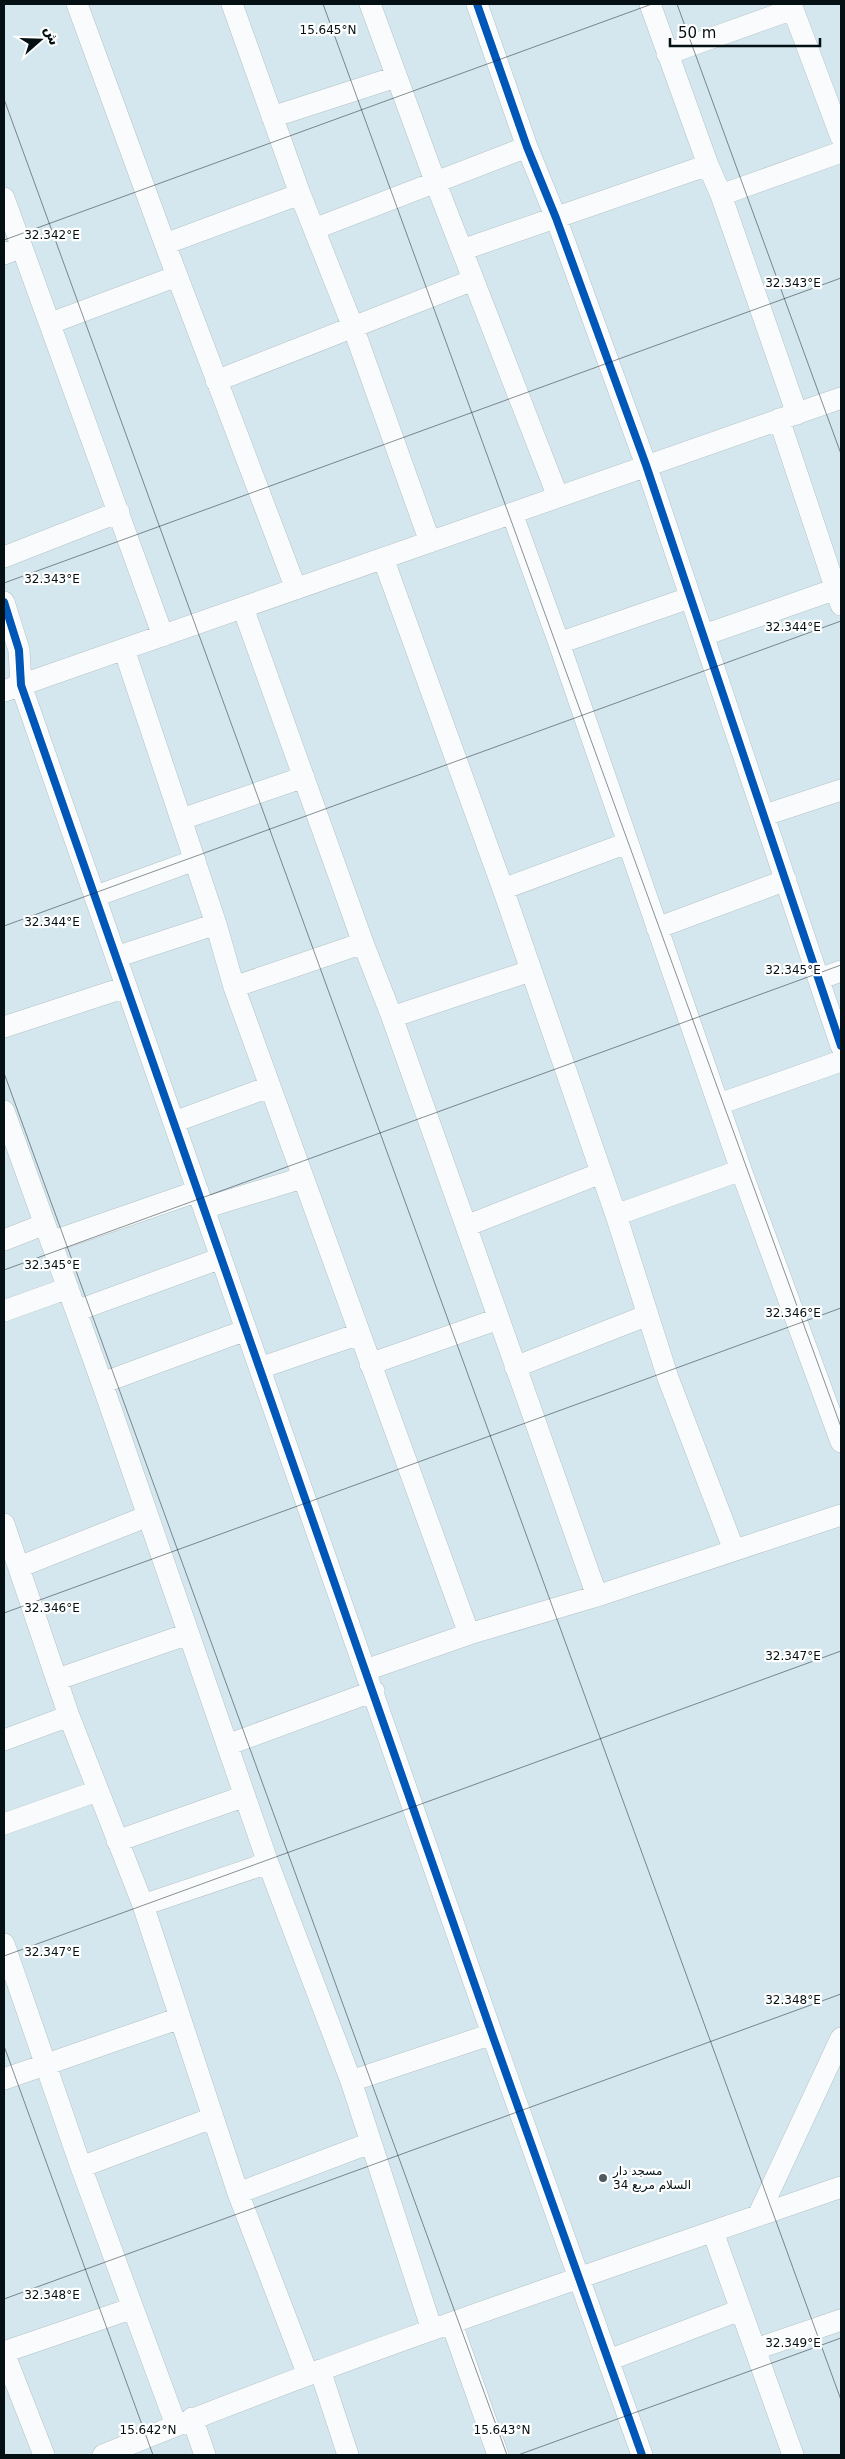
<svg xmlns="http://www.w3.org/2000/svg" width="845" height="2459" font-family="'DejaVu Sans',Cairo,sans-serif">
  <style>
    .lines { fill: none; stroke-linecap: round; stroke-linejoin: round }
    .minor-casing { stroke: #b3c3c7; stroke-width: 22 }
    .minor { stroke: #f9fbfc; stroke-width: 21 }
    .cycleway-casing { stroke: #fff; stroke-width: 11 }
    .cycleway { stroke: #0057b8; stroke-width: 8 }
    .ticks { fill: none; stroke: #041013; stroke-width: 1; stroke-opacity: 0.45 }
    .poi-dot { fill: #4d5b60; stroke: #fff; stroke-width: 2 }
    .labels { text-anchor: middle; stroke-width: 4.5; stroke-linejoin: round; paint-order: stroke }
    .poi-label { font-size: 12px; fill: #041013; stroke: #fff; text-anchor: start }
    .ticks-label { font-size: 12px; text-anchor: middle; fill: #041013; stroke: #fff; stroke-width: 4.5; stroke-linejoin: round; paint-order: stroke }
  </style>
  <rect width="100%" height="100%" fill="#d4e7ee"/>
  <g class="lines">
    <defs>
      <path id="minor" d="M77,4l88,240 131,345
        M232,4l68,190 53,133 77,215
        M370,4l65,177 123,316
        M477,4l50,143 29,71 90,247 195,581
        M650,4l58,161 13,30 76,219
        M791,4l50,133
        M667,54l126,-45
        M272,117l124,-40
        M721,195l120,-43
        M4,198l159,438
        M314,229l213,-82
        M165,244l135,-50
        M462,250l246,-85
        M4,254l18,-7
        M51,323l126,-47
        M216,381l257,-101
        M779,419l62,186
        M512,513l47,130 182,527 100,272
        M4,557l115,-45
        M383,558l120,331 113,326 52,163 66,172
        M4,602l15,48 2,35 471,1349 150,421
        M243,608l120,335 29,74 205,579
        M704,635l132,-46
        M559,643l130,-45
        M124,649l92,275 18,63 235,647
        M4,691l837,-293
        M765,815l76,-25
        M182,819l122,-42
        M503,889l124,-46
        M96,896l99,-36
        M657,928l129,-48
        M116,957l100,-33
        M819,979l22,-8
        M234,987l129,-44
        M392,1017l138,-46
        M4,1027l122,-40
        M719,1104l122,-43
        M4,1111l98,272 166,480 83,218 81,249
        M174,1122l95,-35
        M204,1208l98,-30
        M616,1215l125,-45
        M466,1226l135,-53
        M4,1240l41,-16
        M51,1242l147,-51
        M4,1311l64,-23
        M76,1311l145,-53
        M370,1364l128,-45
        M515,1367l133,-52
        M260,1368l99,-34
        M102,1383l144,-53
        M4,1524l65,192 74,189 95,288 70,182
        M19,1567l129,-51
        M366,1670l103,-36 128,-38 244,-81
        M58,1679l130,-45
        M4,1740l65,-24
        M227,1745l147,-54
        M4,1824l93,-33
        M117,1841l128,-45
        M143,1905l125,-42
        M4,1944l77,223 95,258
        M4,2079l176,-61
        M351,2081l141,-47
        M81,2167l131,-49
        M238,2193l132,-50
        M758,2216l83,-178
        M713,2232l80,223
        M452,2324l46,131
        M756,2349l85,-29
        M4,2352l129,-44
        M4,2353l40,102
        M609,2360l131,-50
        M320,2370l28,85
        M192,2418l13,37
        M103,2455c242,-99 491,-182 738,-268"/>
    </defs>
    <use href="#minor" class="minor-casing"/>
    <use href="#minor" class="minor"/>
    <defs>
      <path id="cycleway" d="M477,4l50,143 29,71 90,247 195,581
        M4,602l15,48 2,35 471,1349 150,421"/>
    </defs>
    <use href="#cycleway" class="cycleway-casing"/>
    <use href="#cycleway" class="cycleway"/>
  </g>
  <path class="ticks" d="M323,4l518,1423M677,4l164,450M4,99l837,2301M4,240l648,-236M4,583l837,-305M4,926l837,-305M4,1073l503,1382M4,1270l837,-305M4,1613l837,-305M4,1956l837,-305M4,2046l149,409M4,2299l837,-305M518,2455l323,-117"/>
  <circle class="poi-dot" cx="603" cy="2178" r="5"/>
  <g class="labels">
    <g class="poi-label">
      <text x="613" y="2175">مسجد دار<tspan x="613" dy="14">السلام مربع 34</tspan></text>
    </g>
  </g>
  <g class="ticks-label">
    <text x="328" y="34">15.645°N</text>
    <text x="52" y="239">32.342°E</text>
    <text x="793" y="287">32.343°E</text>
    <text x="52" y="583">32.343°E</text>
    <text x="793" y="631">32.344°E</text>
    <text x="52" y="926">32.344°E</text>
    <text x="793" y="974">32.345°E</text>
    <text x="52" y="1269">32.345°E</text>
    <text x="793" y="1317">32.346°E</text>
    <text x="52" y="1612">32.346°E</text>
    <text x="793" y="1660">32.347°E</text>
    <text x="52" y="1956">32.347°E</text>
    <text x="793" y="2004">32.348°E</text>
    <text x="52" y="2299">32.348°E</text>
    <text x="793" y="2347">32.349°E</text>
    <text x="148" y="2434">15.642°N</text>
    <text x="502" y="2434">15.643°N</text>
  </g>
  <rect width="845" height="2459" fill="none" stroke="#041013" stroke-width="10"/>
  <g transform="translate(40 40) rotate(70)" stroke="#ffffff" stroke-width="4" paint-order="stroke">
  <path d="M0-4L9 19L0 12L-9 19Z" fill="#041013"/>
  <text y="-8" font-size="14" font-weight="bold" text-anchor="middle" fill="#041013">ش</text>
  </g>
  <path d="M670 38v8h150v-8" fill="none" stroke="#041013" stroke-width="2.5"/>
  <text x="678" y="38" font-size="15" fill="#041013" stroke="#ffffff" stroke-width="4" paint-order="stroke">50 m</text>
</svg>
